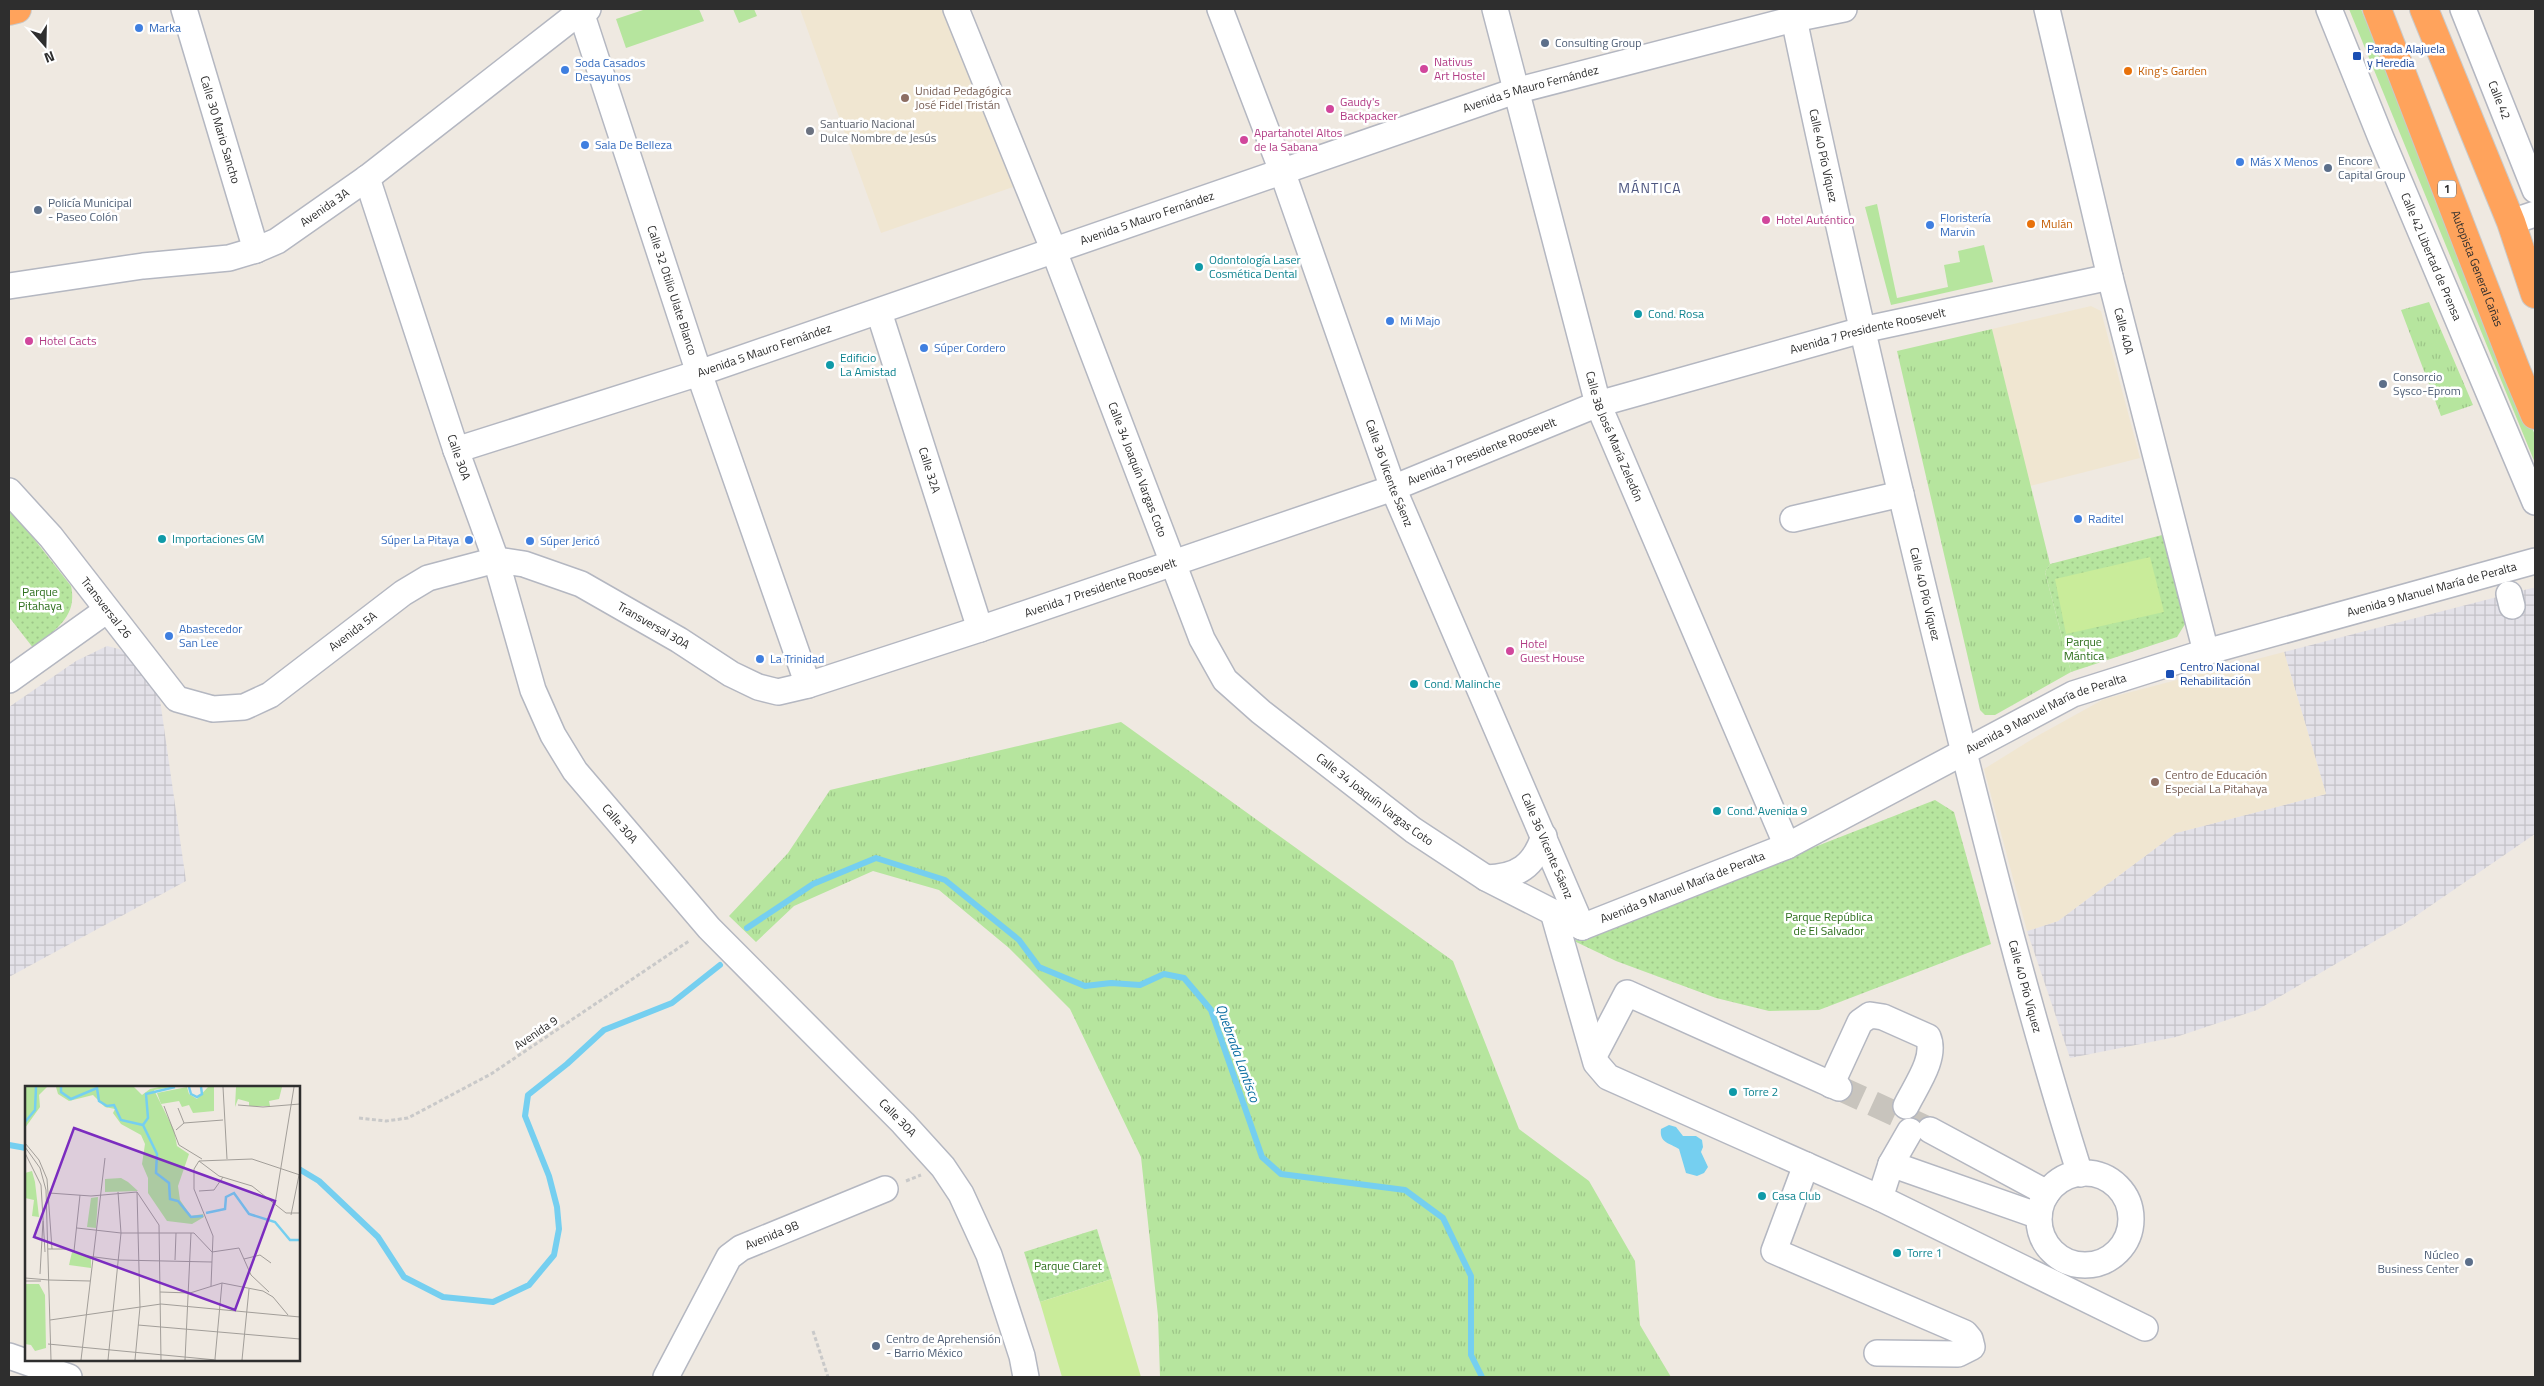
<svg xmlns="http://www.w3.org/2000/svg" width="2544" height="1386" font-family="'Titillium Web',sans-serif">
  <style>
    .industrial { fill: url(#industrial-grid) }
    .education { fill: #f0e6d1 }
    .grass { fill: url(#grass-tufts) }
    .park { fill: url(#park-dots) }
    .garden { fill: #b6e59e }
    .pitch { fill: #c9ec9a }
    .water { fill: #75cff0 }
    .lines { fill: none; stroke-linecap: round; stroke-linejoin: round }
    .stream { stroke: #75cff0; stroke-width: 6 }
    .minor-tunnel { stroke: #c8c4bd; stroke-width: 25; stroke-dasharray: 25 12; stroke-linecap: butt }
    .minor-casing { stroke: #b4b7c1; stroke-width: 28 }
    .highway-casing { stroke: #c9c9c9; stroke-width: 30 }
    .path { stroke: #c9c9c9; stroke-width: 3; stroke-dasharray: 4 2.5; stroke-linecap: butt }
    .minor { stroke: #fff; stroke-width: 25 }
    .highway { stroke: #ffa35c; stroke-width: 28 }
    .shop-dot { fill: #3f7fe0; stroke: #fff; stroke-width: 2 }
    .service-dot { fill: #5c6f8a; stroke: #fff; stroke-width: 2 }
    .transit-dot { fill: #1a4fb4; stroke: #fff; stroke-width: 2 }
    .hotel-dot { fill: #d1479c; stroke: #fff; stroke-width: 2 }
    .food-dot { fill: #e8710a; stroke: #fff; stroke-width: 2 }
    .education-dot { fill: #8d6e63; stroke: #fff; stroke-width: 2 }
    .worship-dot { fill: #6b7280; stroke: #fff; stroke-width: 2 }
    .culture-dot { fill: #0f9aa8; stroke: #fff; stroke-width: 2 }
    .labels { text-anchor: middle; stroke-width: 5; stroke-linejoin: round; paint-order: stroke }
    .shield { fill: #fff; stroke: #6d6d6d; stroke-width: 1 }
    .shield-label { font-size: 11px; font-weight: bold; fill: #2e2e2e }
    .shop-label { font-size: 12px; fill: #366cbe; stroke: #fff; text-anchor: start }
    .service-label { font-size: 12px; fill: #4e5e75; stroke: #fff; text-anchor: start }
    .transit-label { font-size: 12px; fill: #164399; stroke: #fff; text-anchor: start }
    .hotel-label { font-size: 12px; fill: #b23c85; stroke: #fff; text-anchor: start }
    .food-label { font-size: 12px; fill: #c56008; stroke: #fff; text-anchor: start }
    .street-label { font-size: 12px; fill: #2e2e2e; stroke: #fff }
    .education-label { font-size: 12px; fill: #785e54; stroke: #fff; text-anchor: start }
    .worship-label { font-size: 12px; fill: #5b616d; stroke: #fff; text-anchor: start }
    .culture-label { font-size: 12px; fill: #0d838f; stroke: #fff; text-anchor: start }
    .park-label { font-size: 12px; fill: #2c6e1b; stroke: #fff }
    .neighbourhood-label { font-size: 14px; letter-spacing: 1px; fill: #4d5680; stroke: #fff }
    .water-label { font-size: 14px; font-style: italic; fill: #0d6fa3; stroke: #fff }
    .inset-river { fill: none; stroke: #75cff0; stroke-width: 2.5 }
    .inset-road { fill: none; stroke: #a29e99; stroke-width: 1 }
    .view { fill: #7b2cbf; fill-opacity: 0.15; stroke: #7b2cbf; stroke-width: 2.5 }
    .inset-edge { fill: none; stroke: #2e2e2e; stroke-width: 2.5 }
  </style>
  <defs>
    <pattern id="industrial-grid" width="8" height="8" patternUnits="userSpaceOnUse" patternTransform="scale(1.25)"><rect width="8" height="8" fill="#e3e1e8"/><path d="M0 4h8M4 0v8" fill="none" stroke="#c3c1c7"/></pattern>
    <pattern id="grass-tufts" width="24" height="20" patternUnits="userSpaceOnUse" patternTransform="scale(1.25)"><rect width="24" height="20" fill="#b6e59e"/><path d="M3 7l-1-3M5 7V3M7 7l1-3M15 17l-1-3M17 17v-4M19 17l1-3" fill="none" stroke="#9dc588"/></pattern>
    <pattern id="park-dots" width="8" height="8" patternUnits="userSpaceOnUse" patternTransform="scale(1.25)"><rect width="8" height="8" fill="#b6e59e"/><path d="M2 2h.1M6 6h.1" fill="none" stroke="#9dc588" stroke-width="1.8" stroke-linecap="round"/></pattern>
  </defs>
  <rect width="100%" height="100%" fill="#efe9e1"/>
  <path class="industrial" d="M2532,588h3v246l-131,90 -147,86 -81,27 -106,21 -43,-127 31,-10 118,-88 150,-39 -42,-142z
    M107,646l12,3 15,12 26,39 26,181 -177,96v-270l67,-46z"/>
  <path class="education" d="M800,9h143l70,178 -132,46z
    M2091,306l10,5 39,147 -110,28 -38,-157z
    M2284,652l42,142 -150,39 -118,88 -31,10 -43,-162 55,-34 65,-36z"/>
  <path class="grass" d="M2429,302l44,103 -32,11 -40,-106z
    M1992,329l58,235 -5,8 26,100 -76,43h-10l-5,-5 -83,-359z
    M1121,722l332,239 66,168 70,52 46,80 5,64 31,52h-511l-2,-61 -17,-159 -71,-148 -61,-61 -70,-58 -66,-19 -79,35 -38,36 -27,-26 59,-63 42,-63z"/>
  <path class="park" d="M9,507l62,79c7,32 -17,43 -37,63l-25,-32z
    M2166,534l21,87 -10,16 -106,35 -26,-100 5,-8z
    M1935,800l19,12 37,132 -172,66 -50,1 -53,-13 -100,-37 -42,-20z
    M1097,1229l15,50 -72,23 -16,-50z"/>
  <path class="garden" d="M646,9h53l5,12 -78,27 -10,-29z
    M733,9h21l3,7 -18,7z
    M2349,9h12l174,426v28z
    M1877,204l20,94 51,-11 -4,-22 16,-3 -2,-11 26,-6 9,37 -102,23 -26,-98z"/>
  <path class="pitch" d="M2150,557l14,55 -98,22 -11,-55z
    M1112,1279l29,98h-79l-22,-75z"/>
  <path class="water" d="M1669,1125l7,2 7,9h13l6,4 1,7 -2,5 7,15 -4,6 -7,3 -11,-3 -7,-24c-9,-6 -20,-6 -18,-20z"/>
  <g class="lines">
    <path class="stream" d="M747,928l66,-44 63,-26 69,22 74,60 20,27 46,19 26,-3 29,2 24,-11 20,4 27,32 51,147 19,17 124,16 38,28 28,58v79l11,22
      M9,1145l17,3
      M299,1169l20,12 59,56 26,40 39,20 50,5 36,-17 25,-30 5,-26 -2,-22 -8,-31 -24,-60 3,-21 39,-31 37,-34 68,-27 48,-38"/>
    <path class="minor-tunnel" d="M1839,1088l87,40"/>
    <defs>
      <g id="minor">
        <path id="s1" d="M184,9l72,241"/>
        <path id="s2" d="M580,9l119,364 109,312"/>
        <path id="s3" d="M956,9l98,242 148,388 23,41 36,32 152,118 73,48 96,49"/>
        <path id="s4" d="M1220,9l62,162 111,317 189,439"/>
        <path id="s5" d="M1495,9l103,395 189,442"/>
        <path id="s6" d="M1792,9c42,203 89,404 138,606 46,187 92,375 150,559"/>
        <path id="s7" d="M2047,9l63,268 96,375"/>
        <path id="s8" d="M2329,9l52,129 154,364"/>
        <path id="s9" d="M2463,9l72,181"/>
        <path id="s10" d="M367,178l89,272 40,110 37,130 20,45 22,36 134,157 194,195 40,44 18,27 28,61 33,101 4,21"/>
        <path d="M2511,222l24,-8"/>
        <path id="s11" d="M9,286l134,-20 86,-8 27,-8 21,-9 90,-63 214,-167 7,-2"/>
        <path id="s12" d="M879,312l101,317"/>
        <path id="s13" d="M456,450l243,-77 816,-282 279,-72 50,-10"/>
        <path id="s14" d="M9,491l42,46 126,162 36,10 31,-2 26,-12 133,-102 25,-15 68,-18 28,4 57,20 98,56 52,34 27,13 20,5 30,-7 172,-56 413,-141 205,-84 264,-74 248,-53"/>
        <path d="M1793,519l108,-25"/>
        <path d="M2509,594l3,12"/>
        <path d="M9,680l98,-70"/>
        <path d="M1486,878c32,-1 48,-12 58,-42"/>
        <path d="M1553,912l43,151 12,14 272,121 11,-34 19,-33"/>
        <path id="s15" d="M1582,927l205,-81 286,-152 133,-42 329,-91"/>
        <path d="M1595,1054l32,-61 212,95"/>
        <path d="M1831,1085l29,-63 10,-7 13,2 45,20c9,21 -13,50 -22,69"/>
        <path d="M1930,1130l117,63"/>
        <path d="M1891,1164l148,52"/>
        <path d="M1806,1165l-32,86 191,82 5,6 2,8 -14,7 -81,-1"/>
        <circle cx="2085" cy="1219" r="46"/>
        <path d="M1880,1198l265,130"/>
        <path d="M9,1356l60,21"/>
        <path id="s16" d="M666,1377l63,-120 12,-9 144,-59"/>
      </g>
      <g id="highway">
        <path id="s17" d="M2377,9l139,361 19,45"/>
        <path d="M2424,9l87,213 24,72"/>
        <path d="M9,11l8,-2"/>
      </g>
    </defs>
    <use href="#minor" class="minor-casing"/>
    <use href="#highway" class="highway-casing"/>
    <path class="path" d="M359,1118l27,3 22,-3 83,-44 198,-133
      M906,1181l15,-6
      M813,1331l15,46"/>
    <use href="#minor" class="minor"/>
    <use href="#highway" class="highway"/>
  </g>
  <g class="shop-dot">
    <circle cx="139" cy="28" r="5"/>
    <circle cx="565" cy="70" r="5"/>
    <circle cx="585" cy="145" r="5"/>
    <circle cx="2240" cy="162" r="5"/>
    <circle cx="1930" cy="225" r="5"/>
    <circle cx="1390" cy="321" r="5"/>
    <circle cx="924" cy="348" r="5"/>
    <circle cx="2078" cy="519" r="5"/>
    <circle cx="469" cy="540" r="5"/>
    <circle cx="530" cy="541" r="5"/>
    <circle cx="169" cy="636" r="5"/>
    <circle cx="760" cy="659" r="5"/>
  </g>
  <g class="service-dot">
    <circle cx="1545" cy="43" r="5"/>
    <circle cx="2328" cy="168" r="5"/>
    <circle cx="38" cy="210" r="5"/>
    <circle cx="2383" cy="384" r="5"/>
    <circle cx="2469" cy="1262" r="5"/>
    <circle cx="876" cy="1346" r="5"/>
  </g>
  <g class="transit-dot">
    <rect x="2352" y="51" width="10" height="10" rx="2.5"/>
    <rect x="2165" y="669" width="10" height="10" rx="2.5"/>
  </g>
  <g class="hotel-dot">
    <circle cx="1424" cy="69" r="5"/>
    <circle cx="1330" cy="109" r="5"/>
    <circle cx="1244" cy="140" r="5"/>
    <circle cx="1766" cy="220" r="5"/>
    <circle cx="29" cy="341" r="5"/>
    <circle cx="1510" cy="651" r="5"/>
  </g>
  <g class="food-dot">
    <circle cx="2128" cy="71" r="5"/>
    <circle cx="2031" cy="224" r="5"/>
  </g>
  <g class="education-dot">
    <circle cx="905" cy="98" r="5"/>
    <circle cx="2155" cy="782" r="5"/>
  </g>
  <circle class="worship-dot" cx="810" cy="131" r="5"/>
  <g class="culture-dot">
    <circle cx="1199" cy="267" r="5"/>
    <circle cx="1638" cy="314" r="5"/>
    <circle cx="830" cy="365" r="5"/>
    <circle cx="162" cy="539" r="5"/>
    <circle cx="1414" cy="684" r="5"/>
    <circle cx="1717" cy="811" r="5"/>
    <circle cx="1733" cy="1092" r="5"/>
    <circle cx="1762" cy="1196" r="5"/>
    <circle cx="1897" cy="1253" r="5"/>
  </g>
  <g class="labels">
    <rect class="shield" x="2438" y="180.5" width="18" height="17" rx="4"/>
    <g class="shield-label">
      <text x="2447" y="193">1</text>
    </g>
    <g class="shop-label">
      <text x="149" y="32">Marka</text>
      <text x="575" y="67">Soda Casados<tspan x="575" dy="14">Desayunos</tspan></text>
      <text x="595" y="149">Sala De Belleza</text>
      <text x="2250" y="166">Más X Menos</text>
      <text x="1940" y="222">Floristería<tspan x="1940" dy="14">Marvin</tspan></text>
      <text x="1400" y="325">Mi Majo</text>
      <text x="934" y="352">Súper Cordero</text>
      <text x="2088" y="523">Raditel</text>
      <text x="459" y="544" text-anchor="end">Súper La Pitaya</text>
      <text x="540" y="545">Súper Jericó</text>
      <text x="179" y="633">Abastecedor<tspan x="179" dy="14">San Lee</tspan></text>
      <text x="770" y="663">La Trinidad</text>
    </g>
    <g class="service-label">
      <text x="1555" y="47">Consulting Group</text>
      <text x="2338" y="165">Encore<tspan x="2338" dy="14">Capital Group</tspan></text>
      <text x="48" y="207">Policía Municipal<tspan x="48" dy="14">- Paseo Colón</tspan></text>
      <text x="2393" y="381">Consorcio<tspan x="2393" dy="14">Sysco-Eprom</tspan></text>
      <text x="2459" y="1259" text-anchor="end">Núcleo<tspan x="2459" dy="14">Business Center</tspan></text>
      <text x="886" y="1343">Centro de Aprehensión<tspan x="886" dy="14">- Barrio México</tspan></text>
    </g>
    <g class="transit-label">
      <text x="2367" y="53">Parada Alajuela<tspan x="2367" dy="14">y Heredia</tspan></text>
      <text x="2180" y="671">Centro Nacional<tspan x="2180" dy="14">Rehabilitación</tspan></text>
    </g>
    <g class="hotel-label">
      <text x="1434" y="66">Nativus<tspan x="1434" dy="14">Art Hostel</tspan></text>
      <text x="1340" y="106">Gaudy's<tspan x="1340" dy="14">Backpacker</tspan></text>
      <text x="1254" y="137">Apartahotel Altos<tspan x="1254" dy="14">de la Sabana</tspan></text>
      <text x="1776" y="224">Hotel Auténtico</text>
      <text x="39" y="345">Hotel Cacts</text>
      <text x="1520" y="648">Hotel<tspan x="1520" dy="14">Guest House</tspan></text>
    </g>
    <g class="food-label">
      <text x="2138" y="75">King's Garden</text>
      <text x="2041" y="228">Mulán</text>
    </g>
    <g class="street-label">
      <text dy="4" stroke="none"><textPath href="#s13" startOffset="1134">Avenida 5 Mauro Fernández</textPath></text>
      <text dy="4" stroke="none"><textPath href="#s9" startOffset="98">Calle 42</textPath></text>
      <text dy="4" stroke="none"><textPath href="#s1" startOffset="126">Calle 30 Mario Sancho</textPath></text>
      <text dy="4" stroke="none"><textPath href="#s6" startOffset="150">Calle 40 Pío Víquez</textPath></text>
      <text dy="4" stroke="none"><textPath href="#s11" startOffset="331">Avenida 3A</textPath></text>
      <text dy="4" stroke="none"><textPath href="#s13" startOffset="729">Avenida 5 Mauro Fernández</textPath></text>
      <text dy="4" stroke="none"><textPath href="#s8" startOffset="268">Calle 42 Libertad de Prensa</textPath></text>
      <text dy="4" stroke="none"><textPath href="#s17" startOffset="278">Autopista General Cañas</textPath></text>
      <text dy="4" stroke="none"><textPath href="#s2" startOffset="296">Calle 32 Otilio Ulate Blanco</textPath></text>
      <text dy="4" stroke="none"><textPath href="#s14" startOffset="2095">Avenida 7 Presidente Roosevelt</textPath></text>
      <text dy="4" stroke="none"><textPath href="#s7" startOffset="331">Calle 40A</textPath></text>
      <text dy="4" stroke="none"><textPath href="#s13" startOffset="324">Avenida 5 Mauro Fernández</textPath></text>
      <text dy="4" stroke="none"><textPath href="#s5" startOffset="444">Calle 38 José María Zeledón</textPath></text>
      <text dy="4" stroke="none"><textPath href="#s14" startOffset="1690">Avenida 7 Presidente Roosevelt</textPath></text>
      <text dy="4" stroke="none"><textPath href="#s10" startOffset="294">Calle 30A</textPath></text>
      <text dy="4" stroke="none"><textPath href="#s12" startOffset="166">Calle 32A</textPath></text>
      <text dy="4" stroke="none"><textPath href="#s3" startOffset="495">Calle 34 Joaquín Vargas Coto</textPath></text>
      <text dy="4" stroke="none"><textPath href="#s4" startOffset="494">Calle 36 Vicente Sáenz</textPath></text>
      <text dy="4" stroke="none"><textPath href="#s14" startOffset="1285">Avenida 7 Presidente Roosevelt</textPath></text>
      <text dy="4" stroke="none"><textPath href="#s15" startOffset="918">Avenida 9 Manuel María de Peralta</textPath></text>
      <text dy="4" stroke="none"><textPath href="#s6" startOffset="600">Calle 40 Pío Víquez</textPath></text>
      <text dy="4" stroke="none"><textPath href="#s14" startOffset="152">Transversal 26</textPath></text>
      <text dy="4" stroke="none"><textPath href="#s14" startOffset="804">Transversal 30A</textPath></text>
      <text dy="4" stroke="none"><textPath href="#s14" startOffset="469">Avenida 5A</textPath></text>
      <text dy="4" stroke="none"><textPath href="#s15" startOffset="512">Avenida 9 Manuel María de Peralta</textPath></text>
      <text dy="4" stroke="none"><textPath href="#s3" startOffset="915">Calle 34 Joaquín Vargas Coto</textPath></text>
      <text dy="4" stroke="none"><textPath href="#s10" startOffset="699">Calle 30A</textPath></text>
      <text dy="4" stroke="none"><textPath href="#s4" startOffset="899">Calle 36 Vicente Sáenz</textPath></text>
      <text dy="4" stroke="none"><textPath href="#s15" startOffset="108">Avenida 9 Manuel María de Peralta</textPath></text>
      <text dy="4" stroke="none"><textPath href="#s6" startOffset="1005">Calle 40 Pío Víquez</textPath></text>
      <text transform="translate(536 1033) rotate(-34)" y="4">Avenida 9</text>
      <text dy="4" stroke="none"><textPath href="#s10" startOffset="1104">Calle 30A</textPath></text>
      <text dy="4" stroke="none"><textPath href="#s16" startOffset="184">Avenida 9B</textPath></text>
    </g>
    <g class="education-label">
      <text x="915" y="95">Unidad Pedagógica<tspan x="915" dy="14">José Fidel Tristán</tspan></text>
      <text x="2165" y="779">Centro de Educación<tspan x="2165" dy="14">Especial La Pitahaya</tspan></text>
    </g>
    <g class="worship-label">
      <text x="820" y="128">Santuario Nacional<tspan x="820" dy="14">Dulce Nombre de Jesús</tspan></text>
    </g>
    <g class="culture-label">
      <text x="1209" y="264">Odontología Laser<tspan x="1209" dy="14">Cosmética Dental</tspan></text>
      <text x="1648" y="318">Cond. Rosa</text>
      <text x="840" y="362">Edificio<tspan x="840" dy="14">La Amistad</tspan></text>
      <text x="172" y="543">Importaciones GM</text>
      <text x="1424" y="688">Cond. Malinche</text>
      <text x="1727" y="815">Cond. Avenida 9</text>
      <text x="1743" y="1096">Torre 2</text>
      <text x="1772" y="1200">Casa Club</text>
      <text x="1907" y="1257">Torre 1</text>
    </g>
    <g class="park-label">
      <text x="40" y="596">Parque<tspan x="40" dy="14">Pitahaya</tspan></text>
      <text x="2084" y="646">Parque<tspan x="2084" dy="14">Mántica</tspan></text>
      <text x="1829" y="921">Parque República<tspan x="1829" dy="14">de El Salvador</tspan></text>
      <text x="1068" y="1270">Parque Claret</text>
    </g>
    <g class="neighbourhood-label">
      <text x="1650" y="193">MÁNTICA</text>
    </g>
    <g class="water-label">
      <text transform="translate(1238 1053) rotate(70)" y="5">Quebrada Lantisco</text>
    </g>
  </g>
  <g transform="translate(25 1086)">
    <rect width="275" height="275" fill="#efe9e1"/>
    <path d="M0,1h22l-8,8 1,12 -15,21zM31,1h78l8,8 8,-6 9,-2h13l-18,3 20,40 3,16 12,8 -11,32 2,14 11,16 12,-2 1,3 -12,7 -25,-3 -19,-28v-15l-6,-14 3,-20 -4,-9 -20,-11 -8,-11 2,-4 -10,-2 -12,-12 -24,6 -11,-7zM211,1h46l-3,12 -10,2 1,5h-21v-4l-11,-3 -3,8zM73,111l-2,31 -9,-1 4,-29z" fill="#b6e59e"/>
    <path d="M162,1l2,7 8,5 11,-12h6v24l-21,2 -4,-8 -7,2 -3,-6 -18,3 -4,-11zM96,92l7,4 10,9 -33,1v-13zM0,198h14l6,11 1,53 -11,3 -4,-6 -6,-1z" fill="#b6e59e"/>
    <path d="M7,85l3,11 4,35 -7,-1 2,-16 -9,-2v-25zM47,166l19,6v10l-22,-3z" fill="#b6e59e"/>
    <path class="inset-river" d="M36,1v5l10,7 26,-11 2,13 8,5 7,-1 7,15 22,5 5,-7 -2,-24 29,-7M164,1l2,7 6,3 5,-3 -1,-7M0,36l10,-12 1,-23M118,39l14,29 -1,19 13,10 1,16 8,2 13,16 12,-1M181,127l19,-4 1,-12 8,-4 15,21 26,8 15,18h10"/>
    <path class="inset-road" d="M198,1l4,72M213,19l25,2 37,-3M139,20l15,39 23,14M153,22l6,15M151,44l8,-7 39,-3M0,57l14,17 8,19 5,70M0,61l15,21 6,22 5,170M0,67l16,32 4,67M174,75l-5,8v20l19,47 -2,50M174,75l20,15 33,10 34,27h14M174,75l53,-2 48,16M174,105l15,-1 9,-13M112,106l22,33 2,135M24,107l42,3 46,-4M250,118l19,-117M266,129l8,-40M52,142l44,5h73l18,19M23,163h19l20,7 31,4 94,2M49,165l6,-56M187,166l27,-4 12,27 18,17M219,173l16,-4 11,8M150,174l1,-27M15,188l3,-53M0,192l24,2M24,194l41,1M0,195h16M135,206l30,1 32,-10 41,8 10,6M248,211l15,18M25,234l111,-16 139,13M113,239l162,14M23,258l168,16M190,273l7,-76M56,274l24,-202M83,274l13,-127 -3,-41M110,274l5,-53 -3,-115M160,274l6,-127M217,274l7,-71"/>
    <path class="view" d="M49,42l201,73 -40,109 -201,-73z"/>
    <rect width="275" height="275" class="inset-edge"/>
  </g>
  <rect width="2544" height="1386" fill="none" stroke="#2e2e2e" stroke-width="20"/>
  <g transform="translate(45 45) rotate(160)" stroke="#ffffff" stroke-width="4" paint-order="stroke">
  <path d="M0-4L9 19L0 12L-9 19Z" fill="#2e2e2e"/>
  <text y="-8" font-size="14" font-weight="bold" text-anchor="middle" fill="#2e2e2e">N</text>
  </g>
</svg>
